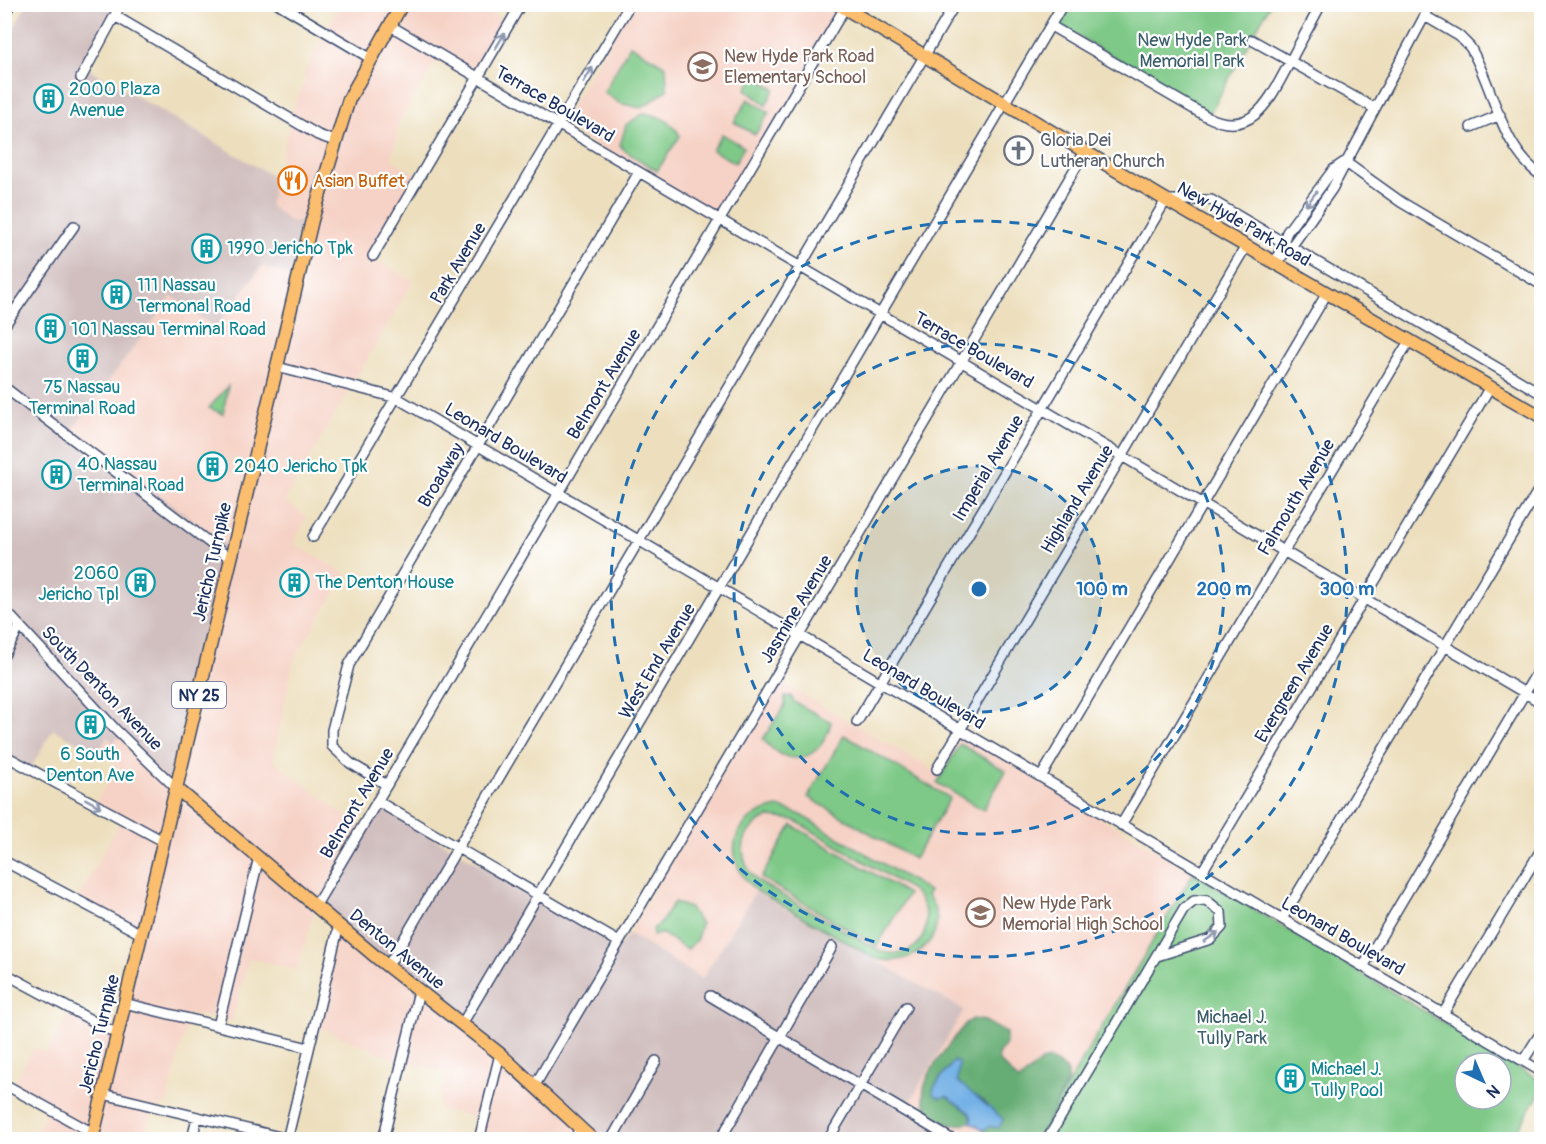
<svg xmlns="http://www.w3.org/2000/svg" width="1546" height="1144" font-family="Pangolin,sans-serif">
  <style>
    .built { fill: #f6d1c5 }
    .industrial { fill: #d1bfbf }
    .green { fill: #7ec987; stroke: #4c7c72; stroke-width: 1.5; fill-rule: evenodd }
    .forest { fill: #66ad74; stroke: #406e69; stroke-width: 1.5 }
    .water { fill: #73b1e6; stroke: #4770a2; stroke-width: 1.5 }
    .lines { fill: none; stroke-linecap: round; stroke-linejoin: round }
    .minor-casing { stroke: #3a496c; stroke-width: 12 }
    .major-casing { stroke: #3a496c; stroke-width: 15 }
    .minor { stroke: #fff; stroke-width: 9 }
    .major { stroke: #fabe6e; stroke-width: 12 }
    .rail { stroke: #1b2f5e; stroke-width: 2 }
    .oneway { stroke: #8d97ae }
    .ring { fill: none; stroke: #1f6fb2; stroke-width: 3; stroke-dasharray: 10 8 }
    .labels { text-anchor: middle; stroke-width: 4.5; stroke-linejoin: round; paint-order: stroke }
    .shield { fill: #fff; stroke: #5f6d8e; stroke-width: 1.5 }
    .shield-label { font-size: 16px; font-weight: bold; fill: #1b2f5e }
    .park-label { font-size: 18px; fill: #395d6a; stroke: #fff }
    .education-label { font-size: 18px; fill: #785e54; stroke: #fff; text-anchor: start }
    .culture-label { font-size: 18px; fill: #0d838f; stroke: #fff; text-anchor: start }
    .street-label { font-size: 18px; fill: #1b2f5e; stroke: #fff }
    .worship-label { font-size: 18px; fill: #5b616d; stroke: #fff; text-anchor: start }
    .food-label { font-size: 18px; fill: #c56008; stroke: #fff; text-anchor: start }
    .centre { fill: #1f6fb2; stroke: #fff; stroke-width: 3 }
    .ring-label { font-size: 18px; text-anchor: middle; font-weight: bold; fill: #1f6fb2; stroke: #fff; stroke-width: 4.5; stroke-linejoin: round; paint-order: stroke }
  </style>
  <rect width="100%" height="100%" fill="#fff"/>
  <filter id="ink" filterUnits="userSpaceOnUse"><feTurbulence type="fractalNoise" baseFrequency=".0167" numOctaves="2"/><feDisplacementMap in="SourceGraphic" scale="12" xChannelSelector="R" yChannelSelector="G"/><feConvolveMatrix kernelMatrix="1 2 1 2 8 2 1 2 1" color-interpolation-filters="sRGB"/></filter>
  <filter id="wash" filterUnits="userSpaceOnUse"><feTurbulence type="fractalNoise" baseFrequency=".008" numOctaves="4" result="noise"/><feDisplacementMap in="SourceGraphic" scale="24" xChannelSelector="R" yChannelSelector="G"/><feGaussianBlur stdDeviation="1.35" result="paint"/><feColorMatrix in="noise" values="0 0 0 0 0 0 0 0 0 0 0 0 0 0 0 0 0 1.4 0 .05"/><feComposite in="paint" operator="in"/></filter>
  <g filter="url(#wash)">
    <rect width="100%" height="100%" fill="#eddfbd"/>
    <path class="built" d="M838,4l6,4 -124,210 -159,-94 71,-119z
      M340,5h137l26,15 -34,58 -32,-18 -38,62 -7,38 26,15 -47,82 42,24 -129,220 23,16 -14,26 53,31 -52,85 -21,101 88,68 -45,77 -19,65 -48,-12 -17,63 -43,-7 -22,88 -17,14 -6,23h-112l17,-32 -37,-20 22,-40 13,6 24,-45 44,24 25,-100 -63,-32 45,-82 -26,-15 21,-39 -19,-11 135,-202 -160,-122 100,-133 89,-30 36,13 5,-60 -12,3 -22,-17 26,-103 11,-22 -4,-3z
      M778,680l160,93 23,-39 232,139 -158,266h-65l-62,-34 56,-95 -209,-118 -53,87 -73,-45z
      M339,925l254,214h-114l5,-20 -46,-10 9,-37 -45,-10 -87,-36z"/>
    <path class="industrial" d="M26,5h93l-33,62 190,111 -7,27 22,17 21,-2 -14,59 -36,-13 -47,62 -43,-32 -99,133 160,121 -57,238 -55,-52 -8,6 -6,-5 -9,16 -45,-24 -22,39 -26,-14v-710z
      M380,806l240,140 9,-12 73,45 53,-87 209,118 -56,95 62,34h-377l-277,-234z"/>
    <path class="green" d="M1068,5h202l-60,108 -153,-89z
      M630,45l36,21 1,24 -26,18 -22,-5 -15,-11z
      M758,75l7,4 -1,3 11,7 -9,16 -20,-16 6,-11z
      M748,99l21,13 -14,23 -21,-13z
      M644,113c16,3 28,8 36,23l-23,35 -32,-20 -5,-6 6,-20z
      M722,134l22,13 -9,16 -23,-13z
      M228,386l-5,28 -14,-6z
      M791,696l3,6 37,20c-9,39 -43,49 -68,17l22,-34v-8z
      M844,735l106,63 -36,61 -106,-62z
      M960,744l46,27 -23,39 -46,-27z
      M778,807l21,7 130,77 -2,4c29,37 -13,76 -53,63l-119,-68c-35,-32 -24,-74 23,-83zM770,817l24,3 118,70c30,29 9,75 -32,61l-121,-69c-24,-21 -21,-54 11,-65z
      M792,825l116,69 -31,52 -116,-68z
      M1193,873l348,208v10l-29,48 -477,1zM1465,1063h36v36h-36z
      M674,902l16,6 11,16 -4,15 -10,11 -24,-16 -10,1v-6l7,-5z"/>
    <path class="forest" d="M973,1019l12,2 21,12v11l-8,11 1,6 20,20 22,-20 8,-2 18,11v12l-29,57h-55l1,-11 19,-9 -9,-5 -11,-13 -19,-12 -16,-21 -14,19 36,26 2,7c-8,6 -21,6 -30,1 -46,-23 5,-71 24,-98z"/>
    <path class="water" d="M954,1061l5,2 -2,18 46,38 -4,9 -10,-2 -6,4 -13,-8 2,-3 -2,-6 -23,-17 -7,2 -7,-4 1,-7z"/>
  </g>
  <g filter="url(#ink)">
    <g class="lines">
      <defs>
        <path id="minor" d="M279,4l91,54
          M115,16l203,119 17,6
          M1425,16l34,20 11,11c25,42 30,101 72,129
          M389,25l1153,678
          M1051,26l155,90c48,25 65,-20 84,-54 10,-20 21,-38 31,-58
          M1252,40l122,68
          M81,78l40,-74
          M1471,127l29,-12
          M1345,162l56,40 141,83
          M373,256l148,-252
          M1276,261l11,-29 46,-62 10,-7
          M1275,263l16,-16 41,-58 99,-185
          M4,326l70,-100
          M277,367l120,31 1145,674
          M4,387l227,172
          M313,537l317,-533
          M4,609l112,121 60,58
          M4,655l16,-29
          M857,722l309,-522h45l331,194
          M4,755l159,86
          M937,769l309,-523
          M1041,777l286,-484
          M387,785l-37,-22 -18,-17v-16l17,-65 290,-493
          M377,801l242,141
          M1121,825l288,-484
          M4,861l137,73
          M1202,872l288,-485
          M316,905l531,-901
          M1282,919l260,-435
          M388,966l567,-962
          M1363,967l179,-303
          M4,973l113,61
          M710,996l243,144
          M124,1003l185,45
          M1443,1014l99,-166
          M462,1024l601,-1020
          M218,1026l41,-169
          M1523,1061l19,-30
          M4,1084l89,49
          M535,1085l551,-935
          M103,1094l189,46
          M192,1140l5,-23
          M287,1140l52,-215
          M383,1140l36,-149
          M479,1140l21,-86
          M576,1140l3,-13
          M611,1140l45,-79
          M720,1140l112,-193
          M828,1140l78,-133
          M1047,1140l137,-231 10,-8 12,-1 15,12 1,15 -11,12 -54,17"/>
        <path id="major" d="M838,4l328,196 376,217
          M176,788l200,169 124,97 93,86
          M92,1140l220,-920 37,-121 53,-95"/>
      </defs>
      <use href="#minor" class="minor-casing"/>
      <use href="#major" class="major-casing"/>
      <use href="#minor" class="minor"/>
      <use href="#major" class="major"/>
      <path class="rail" d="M4,6l1,-2
        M4,26l12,-22"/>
    </g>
    <defs><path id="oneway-shaft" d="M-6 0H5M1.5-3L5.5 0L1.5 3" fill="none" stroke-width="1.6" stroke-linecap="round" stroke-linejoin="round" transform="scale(1.5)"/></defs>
    <g class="oneway">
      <use href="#oneway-shaft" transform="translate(500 41) rotate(-59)"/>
      <use href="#oneway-shaft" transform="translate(588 75) rotate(-59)"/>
      <use href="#oneway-shaft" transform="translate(1311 199) rotate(127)"/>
      <use href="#oneway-shaft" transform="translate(93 803) rotate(29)"/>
      <use href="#oneway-shaft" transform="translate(1211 937) rotate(-34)"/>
    </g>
  </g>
  <circle cx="979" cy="589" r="123" fill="#1f6fb2" fill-opacity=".12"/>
  <g class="ring">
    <circle cx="979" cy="589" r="123"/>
    <circle cx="979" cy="589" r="245"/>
    <circle cx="979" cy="589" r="368"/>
  </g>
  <defs>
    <symbol id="school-ring" viewBox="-11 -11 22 22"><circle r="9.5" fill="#fff" stroke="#8d6e63" stroke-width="1.5"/><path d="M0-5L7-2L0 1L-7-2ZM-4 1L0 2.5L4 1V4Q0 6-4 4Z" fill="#8d6e63"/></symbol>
    <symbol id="building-ring" viewBox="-11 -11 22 22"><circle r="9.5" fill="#fff" stroke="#0f9aa8" stroke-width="1.5"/><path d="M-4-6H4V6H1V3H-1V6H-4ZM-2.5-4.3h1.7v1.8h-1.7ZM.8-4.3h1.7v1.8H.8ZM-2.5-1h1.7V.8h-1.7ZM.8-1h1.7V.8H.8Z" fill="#0f9aa8"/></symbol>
    <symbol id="church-ring" viewBox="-11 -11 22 22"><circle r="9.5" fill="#fff" stroke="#6b7280" stroke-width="1.5"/><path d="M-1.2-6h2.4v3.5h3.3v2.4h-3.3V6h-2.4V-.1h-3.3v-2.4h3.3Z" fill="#6b7280"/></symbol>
    <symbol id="restaurant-ring" viewBox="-11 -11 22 22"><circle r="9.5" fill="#fff" stroke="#e8710a" stroke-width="1.5"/><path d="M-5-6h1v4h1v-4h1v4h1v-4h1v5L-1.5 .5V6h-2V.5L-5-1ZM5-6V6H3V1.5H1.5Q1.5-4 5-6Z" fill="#e8710a"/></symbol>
  </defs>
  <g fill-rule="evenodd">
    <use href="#school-ring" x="686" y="50" width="33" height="33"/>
    <use href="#building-ring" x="32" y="82" width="33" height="33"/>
    <use href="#church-ring" x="1002" y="134" width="33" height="33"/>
    <use href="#restaurant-ring" x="276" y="164" width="33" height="33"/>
    <use href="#building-ring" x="190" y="232" width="33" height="33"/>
    <use href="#building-ring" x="100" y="278" width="33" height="33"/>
    <use href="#building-ring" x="34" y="312" width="33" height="33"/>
    <use href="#building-ring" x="66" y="342" width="33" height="33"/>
    <use href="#building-ring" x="196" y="450" width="33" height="33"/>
    <use href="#building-ring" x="40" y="458" width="33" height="33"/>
    <use href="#building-ring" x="278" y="566" width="33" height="33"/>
    <use href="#building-ring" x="124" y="566" width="33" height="33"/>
    <use href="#building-ring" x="74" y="708" width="33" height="33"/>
    <use href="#school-ring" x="964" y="896" width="33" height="33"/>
    <use href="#building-ring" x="1274" y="1062" width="33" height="33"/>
  </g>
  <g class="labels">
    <rect class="shield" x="172" y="682" width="54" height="26" rx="4.5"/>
    <g class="shield-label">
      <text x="199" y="701">NY 25</text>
    </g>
    <g class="park-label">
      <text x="1192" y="46">New Hyde Park<tspan x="1192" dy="21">Memorial Park</tspan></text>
      <text x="1232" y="1023">Michael J.<tspan x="1232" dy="21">Tully Park</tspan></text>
    </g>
    <g class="education-label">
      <text x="724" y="62">New Hyde Park Road<tspan x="724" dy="21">Elementary School</tspan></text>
      <text x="1002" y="909">New Hyde Park<tspan x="1002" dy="21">Memorial High School</tspan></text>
    </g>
    <g class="culture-label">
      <text x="69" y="95">2000 Plaza<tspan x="69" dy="21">Avenue</tspan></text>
      <text x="227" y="254">1990 Jericho Tpk</text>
      <text x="137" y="291">111 Nassau<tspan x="137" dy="21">Termonal Road</tspan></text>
      <text x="71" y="335">101 Nassau Terminal Road</text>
      <text x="82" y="393" text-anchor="middle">75 Nassau<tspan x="82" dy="21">Terminal Road</tspan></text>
      <text x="77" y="470">40 Nassau<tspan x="77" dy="21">Terminal Road</tspan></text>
      <text x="234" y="472">2040 Jericho Tpk</text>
      <text x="119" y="579" text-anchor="end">2060<tspan x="119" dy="21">Jericho Tpl</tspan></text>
      <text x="315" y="588">The Denton House</text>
      <text x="90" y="760" text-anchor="middle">6 South<tspan x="90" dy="21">Denton Ave</tspan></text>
      <text x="1311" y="1075">Michael J.<tspan x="1311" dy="21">Tully Pool</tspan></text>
    </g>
    <g class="street-label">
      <text transform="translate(555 104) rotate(30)" y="6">Terrace Boulevard</text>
      <text transform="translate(1244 224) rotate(30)" y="6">New Hyde Park Road</text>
      <text transform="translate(458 263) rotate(-59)" y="6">Park Avenue</text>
      <text transform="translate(974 350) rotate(30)" y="6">Terrace Boulevard</text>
      <text transform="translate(604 384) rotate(-59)" y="6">Belmont Avenue</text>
      <text transform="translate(506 443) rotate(31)" y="6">Leonard Boulevard</text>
      <text transform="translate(988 468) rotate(-59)" y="6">Imperial Avenue</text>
      <text transform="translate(441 475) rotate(-59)" y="6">Broadway</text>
      <text transform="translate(1296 497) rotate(-59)" y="6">Falmouth Avenue</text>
      <text transform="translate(1077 499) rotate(-59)" y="6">Highland Avenue</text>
      <text transform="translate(212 562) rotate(-77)" y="6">Jericho Turnpike</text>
      <text transform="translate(796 609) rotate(-59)" y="6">Jasmine Avenue</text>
      <text transform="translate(657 661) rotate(-59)" y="6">West End Avenue</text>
      <text transform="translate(1294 683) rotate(-59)" y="6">Evergreen Avenue</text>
      <text transform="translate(102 688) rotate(46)" y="6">South Denton Avenue</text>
      <text transform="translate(924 689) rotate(31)" y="6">Leonard Boulevard</text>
      <text transform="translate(357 803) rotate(-59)" y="6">Belmont Avenue</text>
      <text transform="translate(1343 936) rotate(30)" y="6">Leonard Boulevard</text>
      <text transform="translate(397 949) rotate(39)" y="6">Denton Avenue</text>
      <text transform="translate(99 1034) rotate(-76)" y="6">Jericho Turnpike</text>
    </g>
    <g class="worship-label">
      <text x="1040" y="146">Gloria Dei<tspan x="1040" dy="21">Lutheran Church</tspan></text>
    </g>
    <g class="food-label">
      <text x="313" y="187">Asian Buffet</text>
    </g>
  </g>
  <circle cx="979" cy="589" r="9" class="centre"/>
  <g class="ring-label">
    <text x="1102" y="595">100 m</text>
    <text x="1224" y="595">200 m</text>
    <text x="1347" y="595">300 m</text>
  </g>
  <rect width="1546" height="1144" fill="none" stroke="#fff" stroke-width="24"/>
  <g transform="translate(1483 1081) rotate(136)"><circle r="28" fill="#ffffff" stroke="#a4acbf" stroke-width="1.5"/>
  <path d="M0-4.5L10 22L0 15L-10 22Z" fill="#1f6fb2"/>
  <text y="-9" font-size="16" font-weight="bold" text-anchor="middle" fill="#1b2f5e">N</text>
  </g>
</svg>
